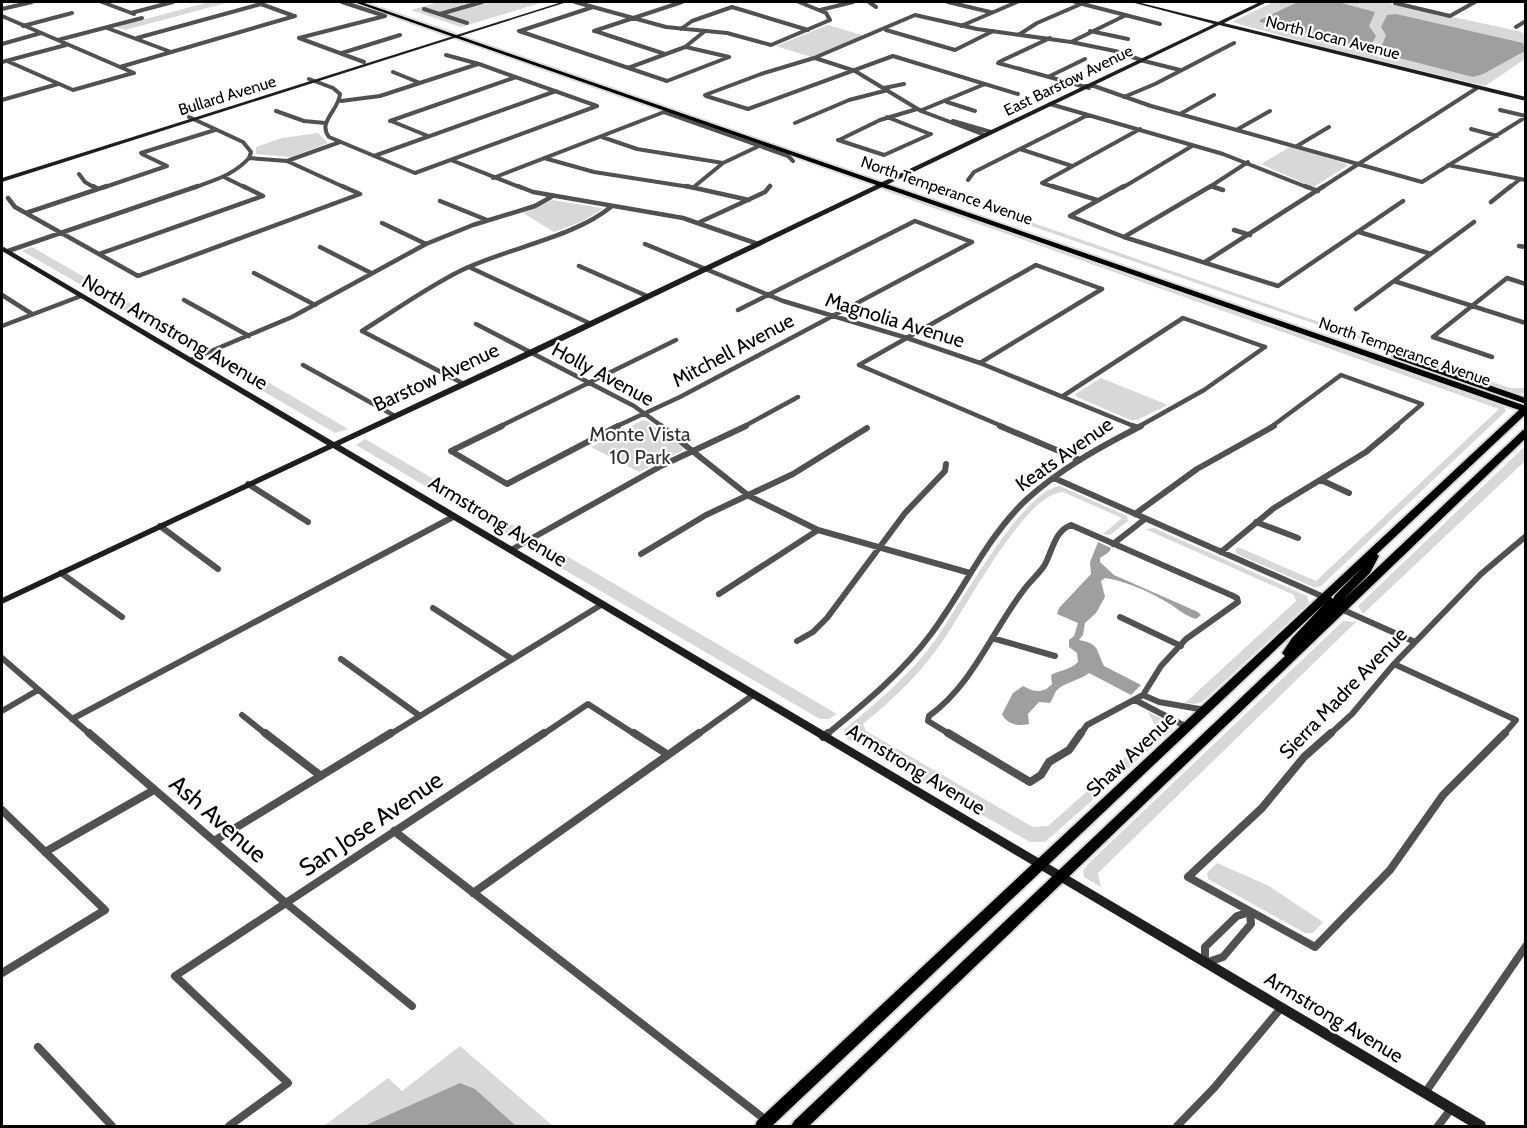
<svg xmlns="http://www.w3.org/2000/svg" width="1527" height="1128" font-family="Cabin,sans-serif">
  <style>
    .green { fill: #d8d8d8 }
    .water { fill: #9f9f9f }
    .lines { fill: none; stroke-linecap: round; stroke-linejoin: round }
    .primary-casing { stroke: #dbdbdb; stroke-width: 4 }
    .street-far3 { stroke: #515151; stroke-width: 4 }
    .street-far2 { stroke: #515151; stroke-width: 4.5 }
    .street-far1 { stroke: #515151; stroke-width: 6 }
    .street { stroke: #515151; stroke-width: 8 }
    .secondary { fill: #1e1e1e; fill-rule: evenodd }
    .primary { fill: #000; fill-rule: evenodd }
    .labels { text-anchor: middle; stroke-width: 4.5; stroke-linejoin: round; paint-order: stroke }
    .far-street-label { font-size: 16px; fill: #000; stroke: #fff }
    .street-label { font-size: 20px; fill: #000; stroke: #fff }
    .park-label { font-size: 20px; fill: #2f2f2f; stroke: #fff }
    .near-street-label { font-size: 24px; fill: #000; stroke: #fff }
  </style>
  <rect width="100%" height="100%" fill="#fff"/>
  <path class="green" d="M209,2h21l-105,28 -9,-3z
    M439,2h105l-83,25 -50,-17z
    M1273,2h110l135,29 7,3v25l-40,27 -159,-38 -94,-26z
    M828,25l37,11 -54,21 -35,-11z
    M318,133l10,10 -37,14 -35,-3v-7l26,-9z
    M1290,147l57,17v2l-32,20h-5l-49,-22z
    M906,179l604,209h15v5l-6,1 -613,-211z
    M883,190h7l614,217 2,4 -186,176h-7l-76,-33 -2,-4 3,-3 78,34 183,-172z
    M552,200l50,8 1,1 -22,13 -27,10 -31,-19z
    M32,247l176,101 -12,3 -174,-100z
    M218,353l130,76 -13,4 -125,-73 1,-4z
    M1101,378l67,27 -31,15h-6l-54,-23 -2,-3z
    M643,420l4,1 36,27 -1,3 -43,21 -48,-25z
    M365,439l163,95 -13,5 -159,-94z
    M1525,446v15l-162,153 -5,-8z
    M1060,486l67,30 1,5 -18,14 -7,-1 19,-16 -59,-26c-40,1 -101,125 -126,157 -20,28 -47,53 -74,75l3,7 167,96 15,-1 109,-97 -9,-17 23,11 2,6 -128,113h-15l-184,-104 -2,-8c29,-25 59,-49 83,-79 28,-34 92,-160 133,-165z
    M1154,528l153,68 2,7 -107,99 -7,2 -10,-1 111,-102 -2,-6 -149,-66z
    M541,541l296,173 -8,5h-9l-288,-168v-4z
    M1343,621l13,1 -258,251 3,14 -17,-10 -1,-6 5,-7z
    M1217,863l52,23 54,36 -10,11h-8l-97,-54 -1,-6z
    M460,1046l93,80h-229l64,-48 14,13z"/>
  <path class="water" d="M1298,2h40l37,10 -6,14 7,10 -6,11h-9l-101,-25v-2z
    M1396,14l127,29 2,8 -42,23 -10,3 -97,-25 -1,-2 8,-7 3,-8 -5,-8 6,-12z
    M1098,542l13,6 -2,4 -9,6v4l14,13 84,37 3,3 -5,4c-12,-3 -21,-13 -33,-19 -15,-9 -41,-20 -58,-22l-4,3 4,16 -9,16 -11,10 -2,12 -4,5c21,4 17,10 25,26l37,19 -10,10 -42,-22c-8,7 -24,9 -32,17 -3,3 -4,9 -7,13l-11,-1 -11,12 1,10c-10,3 -23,0 -27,-10l11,-21 10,-7c11,6 20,8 29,-2l-1,-9c9,-5 19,-5 27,-13l-1,-9 -8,-6v-7l5,-4 4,-13 -21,-9 2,-6 32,-34 -1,-12z
    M460,1083l15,6 41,37h-152z"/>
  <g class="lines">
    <defs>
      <path id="primary" d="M354,2h7l1165,404v8l-149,140 2,2 -9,17 -26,26 179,-169 3,-1v9l-717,688h-18l3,-5 491,-465 -3,-3 10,-15 32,-34 -552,522h-17l2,-5 762,-711zM1362,568l-27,27 -2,4 -2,-2z
        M1397,353l129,45v6l-132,-46 -1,-2z"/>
    </defs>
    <use href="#primary" class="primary-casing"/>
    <path class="street-far3" d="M102,2l32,12
      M342,2l43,14
      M575,2l91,25 61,6 44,12 59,-25 -4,-7 -27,-11
      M869,2l7,5
      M948,2l42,10
      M1075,2l85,22
      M1395,3l55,13 25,-14
      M2,9l30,-7
      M424,9l43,14
      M820,10l33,-8
      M131,13l42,-11
      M440,14l42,-12
      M2,16l132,57
      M23,26l49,-13
      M961,26l56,-24
      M1516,27l10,-6
      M107,28l64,24
      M681,29l11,-8 40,-14 76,23
      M886,30l69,20 38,-19
      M519,31l148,50 62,-24
      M520,31l73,-24
      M594,31l88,-29
      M595,31l70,23
      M1090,31l38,8
      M1020,34l17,-11 44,-19
      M137,38l124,-34 33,12
      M299,38l86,-22
      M299,38l65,24
      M58,40l84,-22
      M1071,42l53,-26
      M2,44l39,-11
      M686,47l43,10
      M342,53l58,-18
      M446,55l33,9 118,42
      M815,58l40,13 66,40 64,24
      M1140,60l40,10
      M7,61l66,29 60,-17
      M2,62l64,-17
      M999,62l51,-24
      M998,63l91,25
      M120,67l175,-51
      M628,68l57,-21 20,-16
      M393,72l27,11
      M1050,76l35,-17
      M309,79l24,9 7,6c-1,16 -23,28 -11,43l86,36 182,-67
      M1086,86h8l57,20 271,76 104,-65
      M884,88l20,-4
      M705,95l56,-21 53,-16 101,-43 62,14 94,13 44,9 26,9
      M706,96l42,13 145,-53 125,38
      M1124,97l31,-13 79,-41
      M2,100l56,-16
      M341,101l39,-5 98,-32
      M947,102l28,9
      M1050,104l173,50 86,34
      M922,110l63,-26
      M1500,110l26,6
      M276,111l28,10 21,2
      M1180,114l34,-19
      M189,117l54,25 8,10 -2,6
      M887,117l43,17
      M390,121l126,-44
      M391,121l37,15
      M953,121l38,11
      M795,123l54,-23 39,-10
      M1238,129l32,-18
      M1471,129l26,7
      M602,137l35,12 86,14
      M838,140l46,15 47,-21
      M839,140l41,-20 37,-11
      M1297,146l32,-19
      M1020,149l52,17
      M141,153l74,-23
      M142,154l25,12
      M374,156l182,-65
      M249,158l38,3 59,27
      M544,158l50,14 102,16
      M451,160l71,28
      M287,161l53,-19
      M1448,165l78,15
      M79,174l6,8 10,6
      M224,177l22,11
      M493,178l171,-66 124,44 5,5
      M968,180l6,-8 114,-57
      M1042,183l98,-54
      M1042,183l15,5
      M695,186l28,-23 36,-17
      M1211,186l5,2
      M102,188l65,-22
      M193,188c21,-8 41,-13 56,-30
      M1122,188l70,-42
      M1208,188l40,-26
      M1321,188l156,-100
      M1509,188l10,-8"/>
    <path class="street-far2" d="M93,186l5,3
      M243,186l20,10
      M342,186l18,8
      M518,186l15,6 150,26 75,26
      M686,186l63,14
      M1052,186l45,14
      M1211,186l12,4
      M1305,186l13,5
      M8,198l7,9 123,69 222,-82
      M440,201l47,19
      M1491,202l20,-16
      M26,213l81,-27
      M1070,216l54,21 154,49 125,-85
      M1070,216l54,-30
      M700,222l65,-30 5,-6
      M382,223l44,21
      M1234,230l16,5
      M1359,232l72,22
      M1124,237l87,-51
      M645,244l138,57 124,37 73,25 156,64
      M1519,246l7,1
      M320,247l51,26
      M8,251l190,-65
      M99,254l164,-58
      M1205,262l119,-76
      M579,266l68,30
      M469,267l120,56
      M254,273l61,32
      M1394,281l132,42
      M2,295l30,19
      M184,300l65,36
      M1356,309l118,-87
      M738,310l177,-89 57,21
      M476,324l158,82 29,21
      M2,326l79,-30
      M362,331c32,-20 64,-43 98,-60 46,-23 114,-33 152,-65
      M362,331l102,53
      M1433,337l74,-59 19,6
      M1433,337l59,20
      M190,360l102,-43 134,-73 47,-19 62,-19 16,-9
      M980,363l122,-74
      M303,365l92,51
      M859,365l177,-100 66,24
      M859,365l145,62
      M1063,396l120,-78 82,29
      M499,427l177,-87
      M615,427l65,-30 292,-155
      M743,427l55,-30
      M1138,427l66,-37 61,-43
      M1271,427l70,-52 81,29 -27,23"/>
    <path class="street-far1" d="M661,426l88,70 69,34 152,43
      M1000,426l80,34
      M1133,426l3,1
      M451,451l56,33 111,-58
      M451,451l51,-25
      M1054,478l272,120
      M1321,480l28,13
      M248,484l60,38
      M1135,514l62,-45 77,-43
      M1256,522l42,16
      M160,526l58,43
      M1113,544l32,-25
      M511,550l150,-84 85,-40
      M1221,552l53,-44 92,-56 31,-26
      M641,554l65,-39 87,-41 74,-46
      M61,573l61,44
      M719,594l99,-64
      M433,608l79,51
      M1341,609l74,33
      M1120,617l61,29
      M992,638l63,18
      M797,641l16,-9 14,-14 78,-105 40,-42 1,-7
      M2,658l89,77
      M341,659l79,57
      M1394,664l122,56 -13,15
      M1394,664l87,-90 45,-38
      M1143,695l16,7 46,8
      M1135,700l52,27
      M2,711l36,-21
      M242,715l25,20
      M72,719l381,-202
      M389,735l212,-130
      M542,735l46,-31 48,31
      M697,735l56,-40
      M826,735c38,-31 76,-62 105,-101 33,-44 55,-96 95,-134 34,-31 74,-53 115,-74
      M951,735l-23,-14 1,-5c44,-32 62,-83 94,-125 6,-9 15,-16 21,-25 8,-13 10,-35 27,-41l160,70 6,3 1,4 -52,37 -25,27 -18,29 -56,30 -7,10
      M1329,735l23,-21 42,-50"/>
    <path class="street" d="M89,733l198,171 125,102
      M265,733l56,43
      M634,733l33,21
      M948,733l82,49 11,-7 8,-13 20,-12 12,-17
      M1331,733l-27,24 -42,51 -74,69 127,70 75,-77 53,-75 62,-62
      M823,737l5,-4
      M2,810l103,100 -103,63
      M394,831l373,290
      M214,841l177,-108
      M45,852l109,-62
      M473,893l226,-160
      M1250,912l1,12 -28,33 -18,6v-16l32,-31z
      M38,1047l74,79
      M1425,1093l101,-147
      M229,1126l59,-43 -113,-107 369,-243
      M1177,1126l37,-38 67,-80
      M1438,1126l13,-17"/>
    <path class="secondary" d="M562,2h5l-565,180v-4z
      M1131,2h6l81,20 42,-20h5v1l-41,20 302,74v4l-307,-76 -686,330 -193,90 1145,677 1,4h-16l-1137,-678 -331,156v-6l325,-153 -325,-194v-5l332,196 193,-91 687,-327z"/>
    <use href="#primary" class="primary"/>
  </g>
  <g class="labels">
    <g class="far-street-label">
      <text transform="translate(1333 37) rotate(14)" y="6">North Locan Avenue</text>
      <text transform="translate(1068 80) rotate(-26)" y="6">East Barstow Avenue</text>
      <text transform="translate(227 95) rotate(-17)" y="6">Bullard Avenue</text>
      <text transform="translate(947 190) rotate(19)" y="6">North Temperance Avenue</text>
      <text transform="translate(1405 351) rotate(19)" y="6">North Temperance Avenue</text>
    </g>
    <g class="street-label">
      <text transform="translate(895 320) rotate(17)" y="7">Magnolia Avenue</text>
      <text transform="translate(175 332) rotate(30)" y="7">North Armstrong Avenue</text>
      <text transform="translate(733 350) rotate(-28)" y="7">Mitchell Avenue</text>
      <text transform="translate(603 374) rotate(28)" y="7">Holly Avenue</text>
      <text transform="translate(436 377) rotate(-25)" y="7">Barstow Avenue</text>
      <text transform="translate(1064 454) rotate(-35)" y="7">Keats Avenue</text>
      <text transform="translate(498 521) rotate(31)" y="7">Armstrong Avenue</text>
      <text transform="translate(1343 693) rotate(-46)" y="7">Sierra Madre Avenue</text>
      <text transform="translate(1131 754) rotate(-43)" y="7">Shaw Avenue</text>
      <text transform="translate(916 769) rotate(31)" y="7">Armstrong Avenue</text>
      <text transform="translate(1334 1017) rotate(31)" y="7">Armstrong Avenue</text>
    </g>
    <g class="park-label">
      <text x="640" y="441">Monte Vista<tspan x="640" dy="23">10 Park</tspan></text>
    </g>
    <g class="near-street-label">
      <text transform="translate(218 819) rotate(41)" y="8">Ash Avenue</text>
      <text transform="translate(371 824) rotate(-34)" y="8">San Jose Avenue</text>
    </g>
  </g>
  <rect width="1527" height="1128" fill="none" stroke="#000000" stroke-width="6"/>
</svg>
